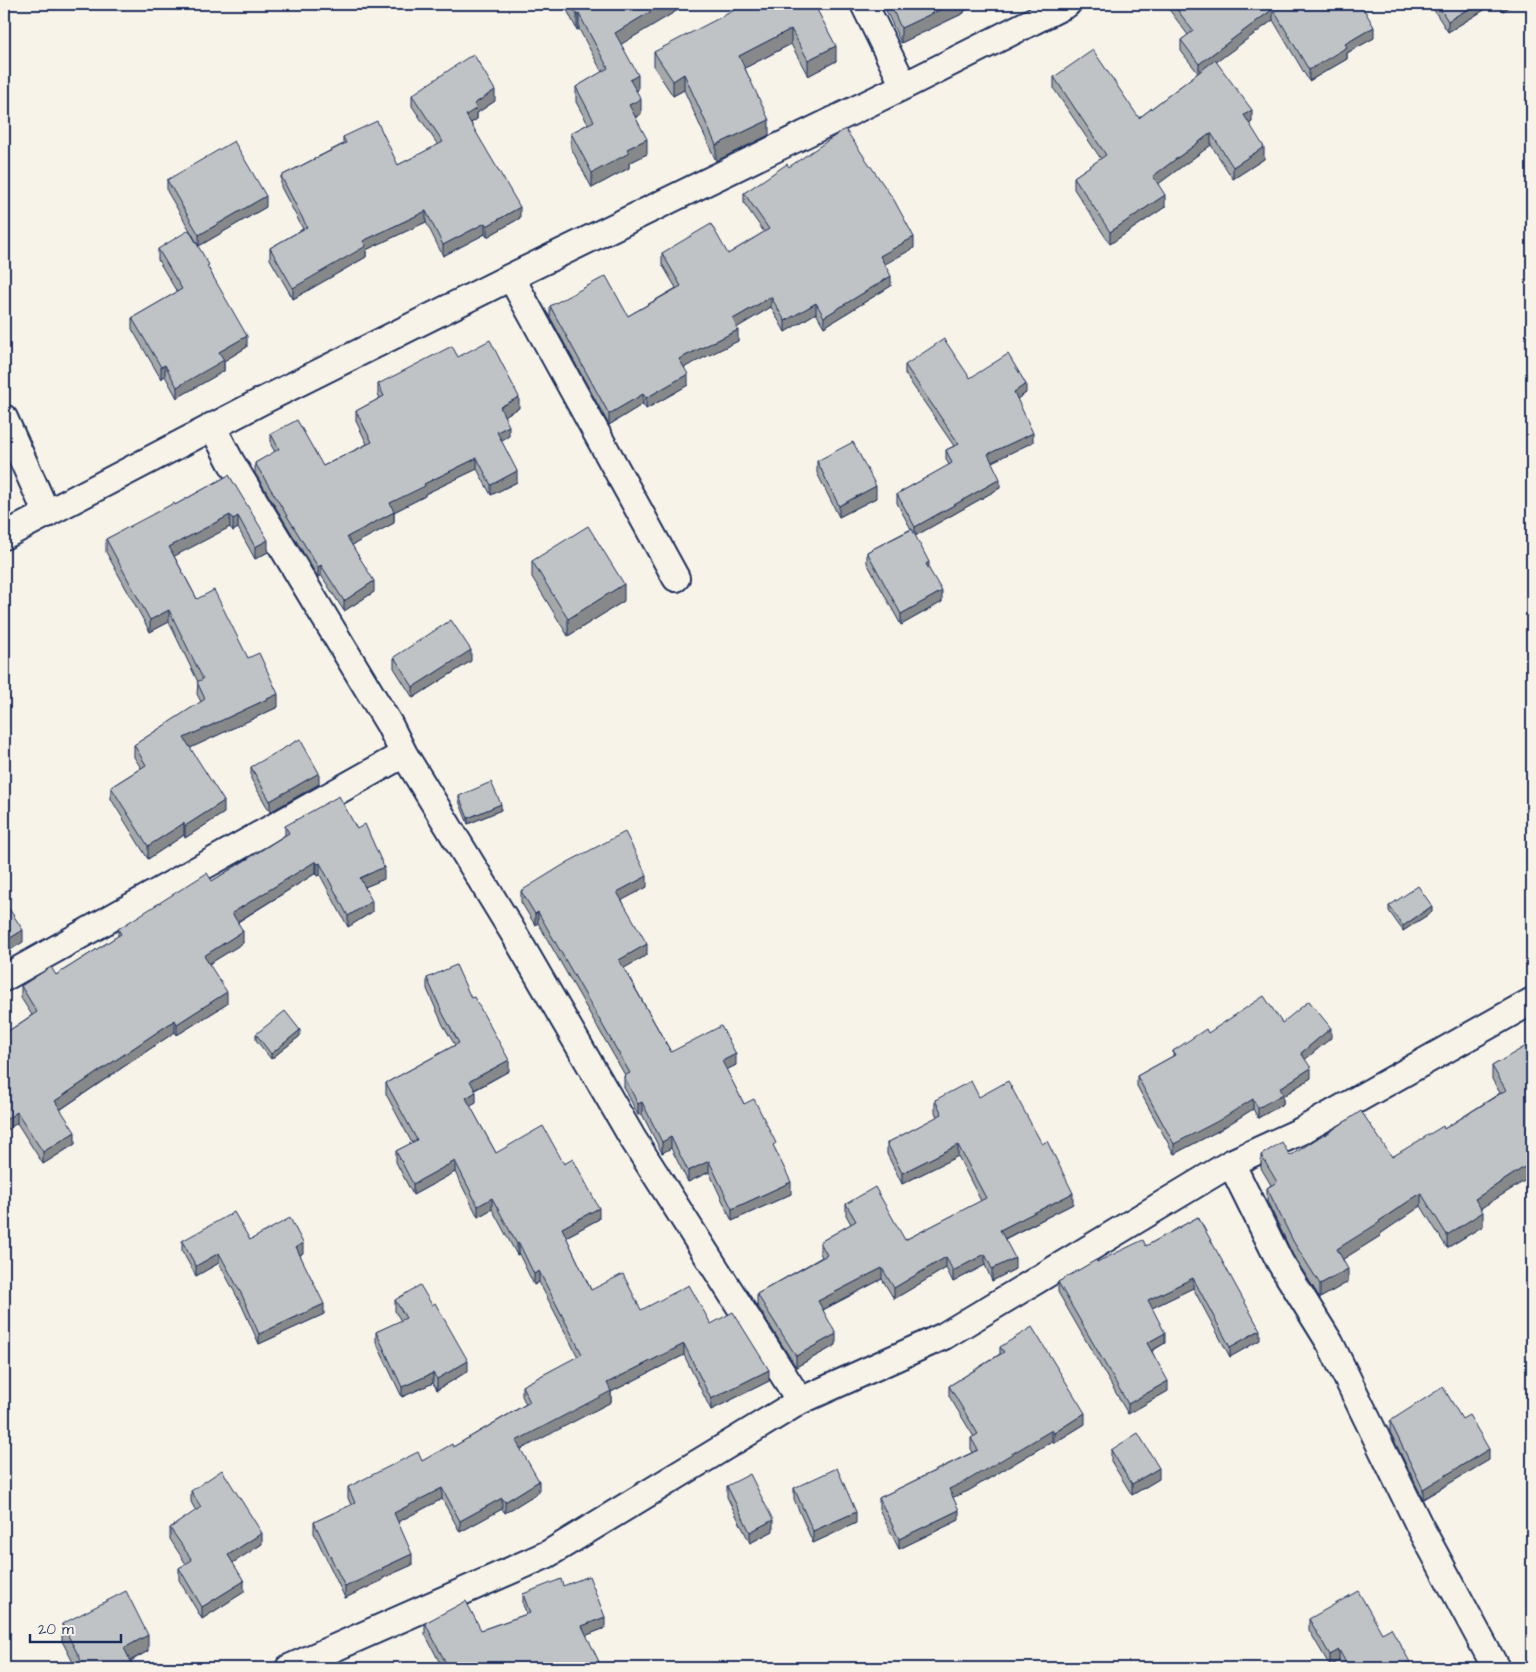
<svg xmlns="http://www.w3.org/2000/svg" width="1536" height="1672" font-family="'Architects Daughter',sans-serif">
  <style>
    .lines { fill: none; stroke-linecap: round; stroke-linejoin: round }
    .minor-casing { stroke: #1b2f5e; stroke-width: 30 }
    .minor { stroke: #f7f3e8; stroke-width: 26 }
    .wall { fill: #a5a8a9; stroke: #1b2f5e }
    .shaded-wall { fill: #86888a; stroke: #1b2f5e }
    .building { fill: #c0c3c5; stroke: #1b2f5e }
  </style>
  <rect width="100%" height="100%" fill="#f7f3e8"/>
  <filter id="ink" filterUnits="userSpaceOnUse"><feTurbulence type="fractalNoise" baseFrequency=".02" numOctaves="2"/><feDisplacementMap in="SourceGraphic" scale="10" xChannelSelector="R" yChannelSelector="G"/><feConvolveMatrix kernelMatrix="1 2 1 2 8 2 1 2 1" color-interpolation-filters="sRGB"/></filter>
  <g filter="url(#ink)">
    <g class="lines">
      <defs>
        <path id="minor" d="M864,4l40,82
          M511,277l165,301
          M4,418l43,96
          M212,426l19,36 158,262 15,30 112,183 117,202 167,262
          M4,536l256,-134 251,-125 393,-191 163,-82
          M4,978l400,-224
          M1231,1163l49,99 50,81 88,180 78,145
          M289,1668l259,-114 252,-153 144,-65 287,-173 70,-32 231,-130"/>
      </defs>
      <use href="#minor" class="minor-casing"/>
      <use href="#minor" class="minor"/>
    </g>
    <path class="wall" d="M564,4h124l-67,40 17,46 -2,1 5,23 -5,3 11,37 -18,9v5l-37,20 -21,-40v-15l17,-9 -12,-22v-15l26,-15 -23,-43 -2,1z
      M814,4l22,57 -28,15 -17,-32 -46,24 24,67 -53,26 -32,-71 -11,6 -19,-29v-15z
      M883,4h95l-14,7v2l-63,30z
      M1168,4h193l13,34 -27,15v6l-38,22 -36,-61 -57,42 36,60 -3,2 15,35 -31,20 -22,-34 -53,39 7,23 -55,37 -36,-55v-12l27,-18 -47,-70v-12l85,41 59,-45 -17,-22v-11l7,-5 -20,-27z
      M1430,4h64l-46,28z
      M1499,4h15l-11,7z
      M412,95l83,6 -18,12v6l-6,4 49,95 -33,19 -2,-3 -42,22 -17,-34 -60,28v7l-73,42 -23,-40v-11l33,-19 -22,-42v-11l62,-32v-7l55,28 40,-20 -26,-39z
      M789,167l125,81 -30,16 7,22 -67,41 -8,-14 -31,19 -14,-25 -35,21 2,13 -54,26 4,18 -42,24 -3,-5 -34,21 -59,-108v-11l78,10 48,-28 -14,-24v-11l66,1 36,-22 -20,-29v-10z
      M167,180l99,27 -67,39 -32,-55z
      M158,249l51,20 38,78 -23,14v10l-47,27 -12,-22 -4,3 -29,-50v-11l45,-26 -19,-32z
      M458,357l61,51 -15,8 5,20 -8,4 16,42 -26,13 -14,-26 -52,25v2l-31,16v11l-42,22 22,47 -30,19 -23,-36 -3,2 -63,-104v-10l20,-11 -4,-7v-11l52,32 44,-22 -11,-23v-10l24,-13 -2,-4v-10z
      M905,365l65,13 56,15 -9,6 16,43 -42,20 9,26 -85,48 27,66 -41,23 -34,-62v-11l44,-23 -14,-26v-9l52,-29 -3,-6v-9l8,-4 -49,-72z
      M817,461l59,37 -37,19 -22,-44z
      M229,475l39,77 -13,7 -17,-31 -5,3 -3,-4 -56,29 23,43 51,59 30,49 -88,41 34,65 -39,25 -1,-3 -36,24 -37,-60v-12l30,-19 -7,-11v-12l67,-43 -4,-8 1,-12 -29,-60 -19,10 -44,-80v-13l69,-34z
      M532,561l92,40 -56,35 -36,-59z
      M394,657l77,4 -58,37 -19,-30z
      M251,767l68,17 -49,28 -19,-33z
      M459,796l42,14 -33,14 -9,-23z
      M285,826l99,53 -19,8 7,25 -24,15 -28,-52 -3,1 -1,-3 -78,49 5,21 -34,21 18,40 -50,31 -2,-3 -115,78 15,34 -32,20 -26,-41 -13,9v-98l28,-19 -11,-17v-12l35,-11 62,-39v-7l94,-48 73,-46z
      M647,887l-25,13 25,55 -23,13 47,84 65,13 -10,5 18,34 32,47 15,43 -59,27 -23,-49 -21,10 -17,-34 -9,5 -20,-39 -4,1 -14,-28v-11l1,-1 -87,-152 -3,2 -14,-23v-11z
      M1389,906l43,6 -29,19 -14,-20z
      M427,978l44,20 38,73 -34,19 1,13 -6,3 26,47 68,11 35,55 -33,18 25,53 50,20 70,14 58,57 -58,29 -27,-55 -73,37v10l-91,47 19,43 -34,21 -3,-4 -42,23 -18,-33 -44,23 14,43 -29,13v2l-38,18 -31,-65v-11l37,-17 -3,-7v-11l74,-26 31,-14 73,-43 -4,-8v-10l56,-29 -39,-75 -5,3 -15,-31 -2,1 -25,-46 -14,8 -23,-45 -42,23 -17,-33v-11l16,-8 -26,-49v-11l69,-38 -12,-20 -16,-36z
      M1282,1023l49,15 -26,21 6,19 -28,18v8l-25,14 -5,-9 -35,22 -44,23 -37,-68v-10l36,-20v-5l35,-18z
      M256,1034l44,2 -29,23 -15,-19z
      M1532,1044v133v-1l-51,32 2,18 -36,22 -26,-42 -41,28v2l-37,23 5,23 -28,16 -27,-43 -26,-54v-13l4,-3 -10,-17v-13l29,1 35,-21 67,22 52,-28 56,-36 -8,-14v-13z
      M979,1097l94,107 -68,35 10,30 -23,12 -7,-16 -32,17 -7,-14 -52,31 -12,-20 -59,31 13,35 -40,22 -39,-62v-11l65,-37 -2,-4v-11l31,-18 -5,-9v-11l59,36 76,-39 -23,-45 -56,28 -15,-30v-11l50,-26 -2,-5v-12z
      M1198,1217l62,123 -30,17 -37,-69 -41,20 13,35 -13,8 16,40 -40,23 -70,-122v-10l39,-20 49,-16z
      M250,1240l53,13 -3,2 24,59 -65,30 -17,-38 -23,-43 -23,13 -14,-25v-10z
      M395,1300l73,71 -31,19 -4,-7 -31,14 -26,-55v-10l25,-11 -6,-10z
      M1000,1347l85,77 -31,19 -2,-2 -84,50 -15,6 6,23 -60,29 -20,-40v-11l94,-46 -2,-3v-11l3,-1 -25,-41v-10l51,-32z
      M1462,1419l27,41 -66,39 -33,-67v-11z
      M1111,1450l48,29 -27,16 -21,-34z
      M727,1486l46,45 -23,12 -23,-46z
      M794,1488l62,35 -43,20 -19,-44z
      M191,1491l71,53 -30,19 12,29 -42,27 -23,-39v-12l7,-4 -16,-25v-11l26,-17 -5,-9z
      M563,1586l42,42 -18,7 -145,32 -17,-33v-11l56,7 46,-16 -4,-9v-11z
      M1309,1619l73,14 28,35h-67l-4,-7 -9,5 -21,-36z
      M62,1624l86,27 -17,10 3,7h-58l-14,-27z"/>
    <path class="shaded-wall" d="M663,4h25l-73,44v-15z
      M952,4h26l-14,7v2l-63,30v-15z
      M1476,4h18l-46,28v-11z
      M1503,4h11l-11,7z
      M1273,9v11l-74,55v-11z
      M579,14v15l-2,1v-15z
      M1374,27v11l-27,15v6l-38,22v-11l36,-26z
      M791,29v15l-52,27v-15z
      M836,46v15l-28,15v-16z
      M684,74v16l-11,6v-15z
      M638,75v15l-8,5v-15z
      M495,90v11l-18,12v6l-11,7v-11l8,-11z
      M641,99v15l-12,6v-15z
      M1252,110v12l-8,5v-12z
      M769,120v15l-53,26v-16z
      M1211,133v12l-58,43v-12z
      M647,139v15l-18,9v5l-37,20v-15l35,-24z
      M1264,147v12l-31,20v-12z
      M1165,195v12l-55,37v-12z
      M266,196v11l-67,39v-11z
      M520,207v11l-33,19v-11z
      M426,211v11l-60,28v7l-73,42v-11l70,-47z
      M485,223v11l-42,22v-11z
      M914,237v11l-34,19v-11z
      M891,276v10l-67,41v-10z
      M771,297v10l-38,23v-11z
      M816,303v10l-31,19v-11z
      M738,330v11l-59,29v-11z
      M247,336v11l-23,14v10l-47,27v-11l42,-35z
      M165,365v11l-4,3v-12z
      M688,374v11l-42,24v-11z
      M1026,384v9l-12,8v-9z
      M643,394v10l-34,21v-11z
      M519,397v11l-19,10v-11z
      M509,426v10l-12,7v-11z
      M1033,433v9l-45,22v-10z
      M477,458v11l-52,25v2l-35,18v-11l34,-19z
      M517,471v11l-26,13v-10z
      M1000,479v9l-85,48v-9z
      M876,486v12l-37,19v-11z
      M394,512v11l-47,25v-11z
      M230,515v12l-61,32v-12z
      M238,516v12l-5,3v-12z
      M268,540v12l-13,7v-12z
      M929,562v12l-3,-10z
      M321,565v10l-3,2v-10z
      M374,581v11l-30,19v-10z
      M624,584v17l-56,35v-17z
      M942,591v11l-41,23v-11z
      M169,610v12l-19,10v-12z
      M471,650v11l-58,37v-11z
      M278,694v13l-94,44v-13z
      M319,773v11l-49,28v-11z
      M224,801v12l-39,25v-12z
      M501,804v6l-33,14v-6z
      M184,823v12l-36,24v-13z
      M316,861v12l-84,52v-12z
      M320,863v12l-3,1v-12z
      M384,867v12l-24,10v-11z
      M647,876v11l-30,16v-11z
      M372,901v11l-24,15v-11z
      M1432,906v6l-29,19v-5z
      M538,912v11l-3,2v-11z
      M23,930v12l-19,12v-12z
      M243,931v12l-39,24v-11z
      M647,944v11l-28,16v-11z
      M227,992v12l-50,31v-11z
      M175,1020v12l-120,81v-12z
      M1331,1028v10l-30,25v-10z
      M300,1030v6l-29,23v-5z
      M736,1054v11l-14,7v-11z
      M509,1060v11l-39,21v-11z
      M1311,1068v10l-28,18v8l-25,14v-10l22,-20z
      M476,1092v11l-10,6v-11z
      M1253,1099v10l-35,22 -44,23v-10z
      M642,1102v12l-4,1v-11z
      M17,1112v11l-13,9v-11z
      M75,1132v12l-32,20v-12z
      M671,1137v11l-9,5v-11z
      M958,1145v11l-56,28v-11z
      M455,1161v11l-42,23v-11z
      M709,1161v11l-21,10v-11z
      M1532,1162v14l-57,36v-13z
      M791,1182v12l-59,27v-12z
      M1073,1193v11l-73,37v-11z
      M1421,1193v13l-41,28v2l-43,27v-14z
      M492,1198v11l-14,8v-11z
      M599,1208v11l-37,20v-11z
      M1483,1212v14l-36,22v-13z
      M303,1243v10l-7,4v-10z
      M519,1243v11l-2,1v-11z
      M219,1253v10l-23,13v-10z
      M985,1254v11l-32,17v-11z
      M946,1257v11l-52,31v-11z
      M1015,1258v11l-23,12v-12z
      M882,1268v11l-64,33v-11z
      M1348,1269v13l-28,16v-14z
      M539,1271v11l-5,3v-11z
      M1193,1278v10l-45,22v-10z
      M324,1304v10l-65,30v-10z
      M1260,1330v10l-30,17v-10z
      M1165,1333v10l-18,10v-10z
      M836,1334v11l-40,22v-11z
      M684,1344v11l-73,37v10l-95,50v-11l91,-58z
      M468,1361v10l-31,19v-11z
      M769,1370v11l-58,29v-11z
      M433,1373v10l-31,14v-10z
      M1168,1381v10l-40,23v-10z
      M1085,1413v11l-31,19v-10z
      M1052,1430v11l-84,50 -19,8v-10z
      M1489,1449v11l-66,39v-10z
      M1159,1468v11l-27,16v-11z
      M539,1481v11l-34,21v-11z
      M442,1488v11l-48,25v-11z
      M502,1498v11l-42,23v-11z
      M959,1510v10l-60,29v-10z
      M856,1512v11l-43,20v-12z
      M773,1520v11l-23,12v-11z
      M262,1533v11l-34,22v-11z
      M412,1554v11l-29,13v2l-38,18v-11l37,-19z
      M244,1581v11l-42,27v-12z
      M605,1617v11l-23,9v-11z
      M148,1635v16l-24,13v-16z
      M1339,1650v11l-9,5v-11z
      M1410,1662v6h-11z"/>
    <path class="building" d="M571,4h92l-48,29 23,42 -8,5 11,19 -12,6 18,34 -20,10 2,4 -37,20 -21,-40 23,-12 -18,-34 32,-19 -29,-54 -2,1z
      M746,4h68l22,42 -28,14 -17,-31 -52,27 30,64 -53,25 -32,-71 -11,7 -19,-29z
      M890,4h62l-51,24z
      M1173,4h188l13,23 -29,17 2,3 -38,23 -36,-61 -74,55 -18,-24 12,-9z
      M1437,4h39l-28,17z
      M1093,50l46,68 76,-58 37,50 -8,5 20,32 -31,20 -22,-34 -58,43 12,19 -55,37 -36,-55 32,-22 -52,-78z
      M474,55l21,35 -21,14 3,4 -11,7 54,92 -33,19 -2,-3 -42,22 -17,-34 -63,30 3,5 -73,42 -23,-40 37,-21 -26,-51 65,-33 -3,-6 34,-16 21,44 45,-23 -31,-47 55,-37z
      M845,129l49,71 20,37 -34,19 11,20 -67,41 -8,-14 -31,18 -14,-24 -38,22 5,11 -59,29 9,15 -42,24 -3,-4 -34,20 -59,-108 56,-30 22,40 53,-30 -19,-33 49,-29 17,30 41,-25 -25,-36 43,-29 2,3z
      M234,141l32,55 -67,39 -32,-55z
      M189,230l20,35 -2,1 40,70 -28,16 5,8 -47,27 -12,-22 -4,2 -29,-49 50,-29 -24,-40z
      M944,339l26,39 38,-24 18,30 -12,8 19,41 -45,21 12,25 -85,48 -18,-33 55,-31 -6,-13 13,-6 -54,-79z
      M490,340l29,57 -19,10 9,19 -12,6 20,39 -26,14 -14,-27 -53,26 1,2 -35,17 4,9 -47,25 27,44 -30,20 -23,-36 -3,2 -63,-104 24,-14 -8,-15 26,-14 26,46 49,-24 -16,-31 28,-15 -6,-12 74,-38 6,11z
      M853,442l23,44 -37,20 -22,-45z
      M229,475l39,65 -13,7 -17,-31 -5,3 -3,-4 -61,32 28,52 17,-9 34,68 11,-5 19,41 -94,44 40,63 -39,25 -1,-3 -36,23 -37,-59 35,-22 -12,-20 71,-46 -8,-17 6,-3 -34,-69 -19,10 -44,-81 68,-36 1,2z
      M588,526l36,58 -56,35 -36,-58z
      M912,529l17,33 -3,2 16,27 -41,23 -34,-62z
      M451,620l20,30 -58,37 -19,-30z
      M300,739l19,34 -49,28 -19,-34z
      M491,782l10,22 -33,14 -9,-22z
      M339,796l18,33 8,-5 19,43 -24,11 12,23 -24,15 -28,-53 -3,1 -1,-3 -84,52 11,18 -39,25 23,36 -50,32 -2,-4 -120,81 20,31 -32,20 -26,-40 -13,9v-87l33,-22 -16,-26 30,-19 5,8 65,-41 -3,-5 89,-56 5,8 77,-48 -4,-7z
      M625,832l22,44 -30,16 30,52 -28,16 52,92 50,-26 15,28 -14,7 22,43 10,-5 22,44 -3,2 18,37 -59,27 -23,-48 -21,10 -17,-34 -9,5 -20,-40 -4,2 -14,-28 6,-3 -92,-161 -3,2 -14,-23 47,-29z
      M1418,886l14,20 -29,20 -14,-20z
      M4,901l19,29 -19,12z
      M456,965l15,33 3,-1 35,63 -39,21 6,11 -10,6 30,55 47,-27 21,38 9,-5 26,49 -37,20 29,62 32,-16 18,36 48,-25 22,39 22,-12 36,58 -58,29 -27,-55 -77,39 4,8 -95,50 23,40 -34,21 -3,-4 -42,23 -18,-33 -48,25 18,41 -30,14 1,1 -38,18 -31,-65 41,-19 -7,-16 70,-35 4,9 30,-17 1,3 77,-45 -8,-16 60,-32 -43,-83 -5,3 -15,-31 -2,1 -25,-46 -14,8 -23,-45 -42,23 -17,-33 21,-11 -31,-57 73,-40 -16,-29 -16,-36z
      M1264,996l18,27 27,-22 22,27 -30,25 10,15 -31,20 3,6 -25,14 -5,-9 -35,22 -44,23 -37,-68 38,-21 -2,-4 33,-22 2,4z
      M285,1011l15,19 -29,24 -15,-20z
      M1531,1043l1,1v119v-1l-57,37 8,13 -36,23 -26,-42 -42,28 1,1 -43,27 11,20 -28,15 -27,-43 -26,-53 10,-6 -16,-27 21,-13 8,14 34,-22 1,1 36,-24 31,46 51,-31 1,3 62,-39 -14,-24z
      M971,1081l8,16 29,-16 34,63 5,-3 26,52 -73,37 15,28 -23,11 -7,-15 -32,17 -7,-14 -52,31 -12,-20 -64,33 18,33 -40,22 -39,-62 70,-39 -7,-13 36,-21 -10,-17 29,-17 30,53 81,-42 -28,-53 -56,28 -15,-30 55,-29 -7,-14z
      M234,1212l16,28 40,-22 13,25 -7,4 28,57 -65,30 -17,-39 -23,-42 -23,13 -14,-25z
      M1198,1217l62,113 -30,17 -37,-69 -45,22 17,33 -18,10 21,38 -40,23 -70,-122 38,-22 1,2 46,-22 3,6z
      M420,1285l12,20 3,-2 33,58 -31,18 -4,-6 -31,14 -26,-55 30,-14 -11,-18z
      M1032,1327l53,86 -31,20 -2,-3 -84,50 -19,9 10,21 -60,29 -20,-41 99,-48 -7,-12 7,-4 -29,-48 55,-34 -4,-5z
      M1443,1387l19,32 7,-4 20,34 -66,40 -33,-68z
      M1138,1433l21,35 -27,16 -21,-34z
      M837,1468l19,44 -43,19 -19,-43z
      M222,1470l40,63 -34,22 16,26 -42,26 -23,-39 13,-8 -22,-32 31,-21 -10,-16z
      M750,1474l23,46 -23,12 -23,-46z
      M589,1576l16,41 -23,9 20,42h-164l9,-3 -22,-42 41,-22 15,29 49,-17 -7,-19 38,-15 2,7z
      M126,1591l22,44 -24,13 10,20h-49l-23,-44z
      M1358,1591l24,42 9,-5 19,34 -11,6h-50l-10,-18 -9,5 -21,-36z"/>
  </g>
  <rect width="1536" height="1672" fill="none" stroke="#f7f3e8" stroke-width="20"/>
  <rect x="10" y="10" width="1516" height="1652" fill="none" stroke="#1b2f5e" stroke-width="2" filter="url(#ink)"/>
  <path d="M30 1634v8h91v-8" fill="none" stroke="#1b2f5e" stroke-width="2.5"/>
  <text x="38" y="1634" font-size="15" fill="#1b2f5e" stroke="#f7f3e8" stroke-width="4" paint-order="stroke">20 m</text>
</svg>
